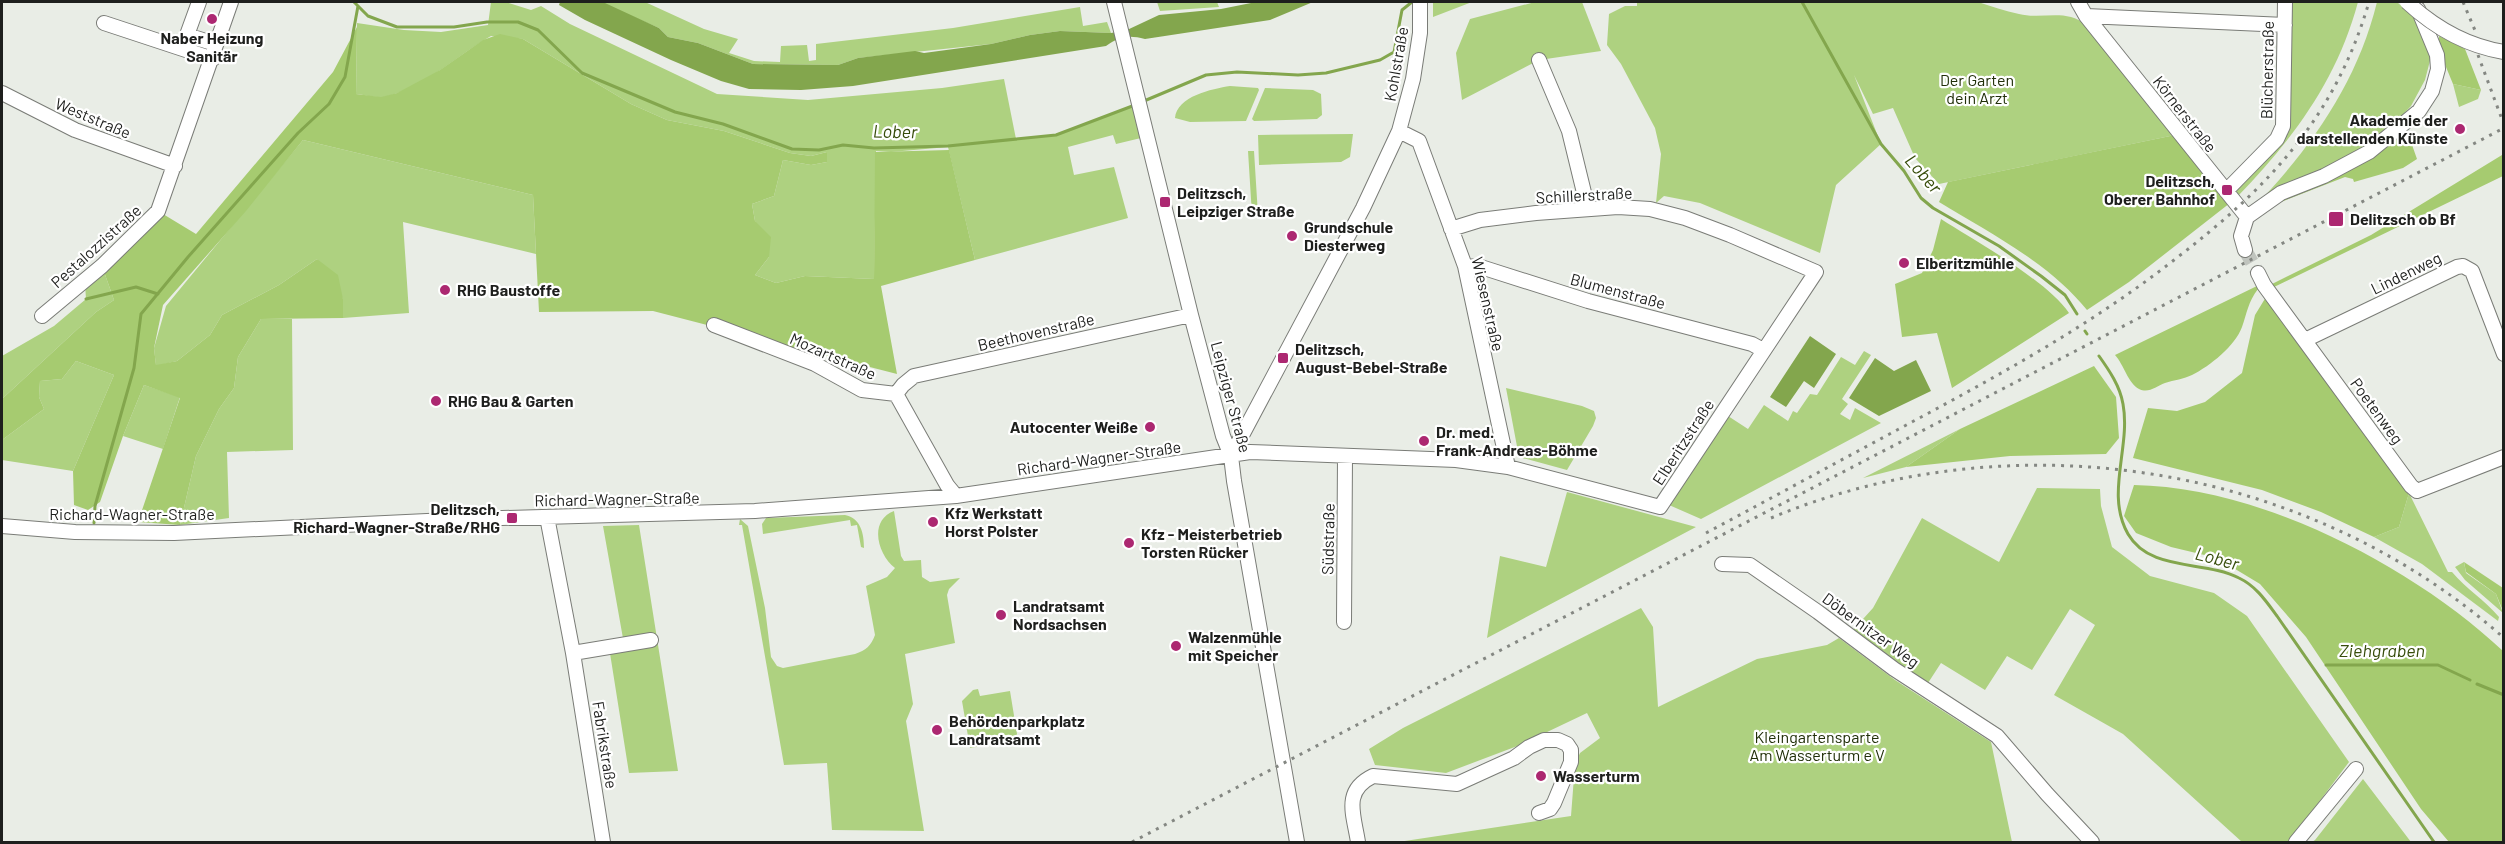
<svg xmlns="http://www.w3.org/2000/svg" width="2505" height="844" font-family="Barlow,sans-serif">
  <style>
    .green { fill: #aed180 }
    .forest { fill: #a6cb70 }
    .water { fill: #83a64d }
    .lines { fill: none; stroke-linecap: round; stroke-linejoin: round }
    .stream { stroke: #83a64d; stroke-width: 3 }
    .minor-tunnel { stroke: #c0c4be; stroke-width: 14; stroke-dasharray: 14 7; stroke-linecap: butt }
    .minor-casing { stroke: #7a7c77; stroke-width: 16 }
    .minor { stroke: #fff; stroke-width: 14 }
    .rail { stroke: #848782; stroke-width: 3; stroke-dasharray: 3 6; stroke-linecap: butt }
    .minor-bridge-casing { stroke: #7a7c77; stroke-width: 16; stroke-linecap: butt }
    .minor-bridge { stroke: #fff; stroke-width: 14 }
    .poi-dot { fill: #ac2871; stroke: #fff; stroke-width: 2 }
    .labels { text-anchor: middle; stroke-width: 4.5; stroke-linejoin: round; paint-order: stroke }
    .poi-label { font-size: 16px; font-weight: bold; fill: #1e1f1d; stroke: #fff; text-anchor: start }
    .street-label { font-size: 16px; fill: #1e1f1d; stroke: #fff }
    .park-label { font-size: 16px; fill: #212f09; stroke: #fff }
    .water-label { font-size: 18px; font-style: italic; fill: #374d0b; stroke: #fff }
  </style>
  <rect width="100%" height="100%" fill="#e9ede6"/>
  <path class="green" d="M491,2h15l25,8 10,-4 29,18 147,70 91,6 134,-12 62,-9 12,60 40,-4 78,-30 7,33 -25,6 -3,-9 -45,12 6,28 40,-8 14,51 -153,42 -27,-113 -57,5 -15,-1 -2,128 -69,-3 -29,7 -21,-8 14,-18 -14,-36 -3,-17 22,-8 9,-36 28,5 16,-3v-10l-16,4 -21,-3 -66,-22 -57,-11 -36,-16 -108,-65 -32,-3c-34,19 -66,52 -107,61 -9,1 -19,-2 -28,-3l1,-71 47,7 37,2 47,-7z
    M599,2h46l59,27 34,10 -9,14 25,8 26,1 1,-16 26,-1 2,16 7,-1v-16l137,-16 127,-21 3,19 24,-4 4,11 -51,-2 -30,4 -39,9 -133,14 -20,7 -85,-1 -55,-21 -30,-6 -9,-9z
    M1157,2h60l2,5 -59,4z
    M1433,2h39l-39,15z
    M1535,2h47l19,49 -62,9 -77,40 -6,-47 14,-34z
    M1637,2h341c13,4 27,9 41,12 23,6 47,-6 67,11l89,110 -236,49 -24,-26 -22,-50 -20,6 -19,-39 27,69 -45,41 -16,68 -120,-50 -36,-7 -8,7 5,-49 -6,-26 -34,-64 -14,-19 2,-31 16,-8h12z
    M2289,2h69c-21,78 -64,136 -120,194l-3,-4 2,-4 46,-50z
    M2377,2h20l23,21 12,30 -7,27 -14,26 -35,37 -125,67c58,-59 106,-126 126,-208z
    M2453,84l28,6 -3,9 -19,8z
    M1230,86l28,2 1,2 -13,31 -56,1 -15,-4c2,-22 37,-29 55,-32z
    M1265,88l48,2 8,4 1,21 -5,4 -63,2 -2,-2z
    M1353,134l-3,23 -9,5 -82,3 -1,-30z
    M303,140l230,55 3,59 -133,-32 6,91 -66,5v-19l-26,-40 -38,26 -57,30 -12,20 -33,26 -21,5 -2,-18 12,-42z
    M1248,151h6l4,64h-6z
    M102,266l12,34 -18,12 -94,87v-43l52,-30 32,-27 -1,-15z
    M261,319h31l1,131 -66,2 2,66 -49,7 16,-69 23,-47 15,-21 4,-31z
    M1864,351l7,4 -29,44 6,5 -8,10 10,6 5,-12 26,15 -180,96 -32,-14 59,-89 20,13 16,-24 24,16 5,-10 4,2 13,-19 7,1 24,-38 14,8z
    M76,361l38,14 -41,96 -71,-11v-20l42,-31 -5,-12 1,-16 22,-2z
    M144,385l36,12 -17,52 -40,-13z
    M1506,388l76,18 12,5 2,7 -3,8 -26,44 -48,-13z
    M1960,429l-54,38 -43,11z
    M2037,488l63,1 1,17 11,41 38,29 64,17 33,23 102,146 -60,80h-47l-119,-108 -69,-39 41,-70 -25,-16 -38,61 -25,-14 -22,34 -44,-27 -13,20 -35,-22 -40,-31 20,-22 49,-90 77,44z
    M1567,492l129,35 -209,111 13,-82 46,11z
    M2409,493l39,79h4c14,17 33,28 47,45l-1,4 -76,-57 -48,-27 25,-10z
    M894,511l7,45 3,5 17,-1 1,17 8,5 30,-4 -11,11 -2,6 8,48 -50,11 8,50 -7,17 18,110 -92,-1 -5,-67 -43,2 -42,-240h-3l1,-6 8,7 17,82 6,49 6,9 6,2 72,-14c11,-4 16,-8 20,-19l-9,-49 21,-9 8,-9c-17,-13 -27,-47 -1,-57z
    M845,515c16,3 19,19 19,33l-3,-1 -4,-22 -6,1 -1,-6 -87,14 -1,-10 4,-6z
    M639,525l39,246 -49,2 -20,-126 15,-3 -21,-118z
    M2464,562l2,11 30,21 7,19 -38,-33 -10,-13z
    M1641,608l12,19 5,80 99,-48 70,-14 12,-7 56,42 96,62 21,100h-614l173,-26 4,-52 5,-11 20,-15 -13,-25 -67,32 -74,28 -71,-8 -6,-16 34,-21z
    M978,689l2,7 30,-5 8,49 -48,8 -8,-47 11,-11z
    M2363,779l48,63h-99l3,-2z"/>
  <path class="forest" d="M357,27l-1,67 25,3 16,-4 43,-23 43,-30 17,-6 23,5 108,65 36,16 57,11 66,22 21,3 16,-4v10l-16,3 -28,-5 -9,36 -22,8 3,17 16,16 -2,20 -14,18 21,8 29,-7 69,3 1,-127 74,-2 26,110 -94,26 16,88 -244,-63 -114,1 -6,-117 -230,-55 -57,71 -83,94 -9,43 2,17 21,-4 33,-26 12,-20 57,-30 38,-26 21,16 5,24v19l-82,1 -23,38 -4,31 -15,21 -23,47 -16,69 -42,-3 42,-124 -36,-13 -21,51 -23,66 -12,8 -14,-5 -1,-34 41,-96 -38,-14 -14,18 -22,2 -1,16 5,12 -42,31v-41l94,-87 18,-12 -12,-34 56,-55 38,23 137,-162z
    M2439,36l26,13 16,41 -28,-6 -14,-34z
    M2175,135l55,68 -101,79 -42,28c-38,-47 -97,-77 -148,-108l9,-20z
    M2394,137l17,5 6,17 -14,9 -49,14 -1,-3 -8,-2 -74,29z
    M2502,155l1,21 -229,111 -2,-3 99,-49z
    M1941,219c36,23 105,61 128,94l-117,75 -15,-55 -35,4 -7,-53 27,-11 11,-23z
    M2257,286l1,3c-10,13 -11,24 -16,38 -7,19 -32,39 -50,48 -8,4 -18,5 -27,8 -9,3 -16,11 -26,6 -11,-6 -15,-24 -24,-34z
    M2266,297l143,196 -10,34 -25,10 -53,-25 -59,-22 -129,-32 15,-50 29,3 28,-9 37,-29 13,-58z
    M2094,366l22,31 3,41 -13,16 -96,2 -104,11 54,-38z
    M2134,485c127,2 278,81 369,166v191h-54l-28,-33 -115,-172 -46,-53 -43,-26 -46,-11 -35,-14 -12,-17z
    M2464,562l39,26v23l-7,-17 -30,-22z"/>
  <path class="water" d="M560,2l45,1 54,25 9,9 30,6 55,21 85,1 20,-7 57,-7 9,2 67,-9 39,-9 30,-4 51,2 16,-3 32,-15 62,-6 35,-7h57l-43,18 -125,19c-16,-4 -25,-3 -39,7l-253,40 -52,4 -52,-1 -28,-8 -50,-21 -86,-40 -26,-15z
    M1810,336l26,18 -22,34 -10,-7 -18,26 -16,-10z
    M1875,358l19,13 22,-11 15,31 -52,25 -30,-18z"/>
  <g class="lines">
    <path class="stream" d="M354,2l14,14 29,11h57l33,-5h31l20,8 44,43 93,39 48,12 69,25 27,1 24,-5 31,3 74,-2 108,-11 79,-30
      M1802,2l79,142 23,27 17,27 12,10 66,38 42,30 24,19 12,19
      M1144,101l62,-26 31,-3 61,3 28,-2 54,-13 14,-8 8,-42 10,-8h5
      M86,299l50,-12 22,7
      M2085,331l2,3
      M2099,356c10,14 21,30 24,48 8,43 -18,90 5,130 22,38 76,26 111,44 17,8 27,23 38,38l157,226
      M94,523l1,-17 39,-138 7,-54 47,-57 110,-124 31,-29 16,-27 13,-71
      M2326,665h112l32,15
      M2477,684l27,11"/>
    <path class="minor-tunnel" d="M2245,250l13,23"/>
    <defs>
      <path id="minor" d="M199,2l-12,33 25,8
        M1114,2l77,313 32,121 8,20 3,25 63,361
        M2078,2l8,14 161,201 -6,19 4,14
        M2086,16l199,9
        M104,23l109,36
        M1539,60l30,71 19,78
        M2,93l73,37 100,36
        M1399,131l20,10 46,125 43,201
        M2227,190l50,-51 6,-13 2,-124
        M2247,217l34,-24 43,-17 45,-24 50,-41 13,-20 6,-22 -1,-14 -19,-46
        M1465,266l16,1 107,34 164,43 11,6
        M2258,273l6,12 147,201 6,5 87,-34
        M42,316l60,-50 56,-55 73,-209
        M714,325l101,39 47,26 34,4
        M2305,340l152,-73 6,-1 9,5 32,83
        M896,394l7,-9 11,-9 277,-61
        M896,394l51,91 9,11
        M1231,456l132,-248 36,-77 14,-52 7,-46v-31
        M547,517l26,136 30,189
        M2,526l73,6 99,1 295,-14 286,-8 201,-15 294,-44 206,8 52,7 152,40 156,-235 -86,-37 -45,-17 -35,-9 -32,-2 -82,6 -56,7 -29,9
        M1722,564l28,1 68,47 76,57 103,67 50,58 45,48
        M1344,622l1,-166
        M573,653l78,-13
        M1358,842c-4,-27 -16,-51 15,-66l84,8 57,-26 15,-11 15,-7h14l9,4 4,6v12l-17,41 -4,6 -11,4
        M2296,842l60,-73"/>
    </defs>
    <use href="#minor" class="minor-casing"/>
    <use href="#minor" class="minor"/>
    <path class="rail" d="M2463,2l14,33
      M2478,55l25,67
      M1771,518c242,-101 536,-55 733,120
      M1706,533c73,-39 146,-79 219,-118 87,-47 171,-94 249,-155 94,-72 161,-142 195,-258
      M1132,842l1372,-714"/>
    <defs>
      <path id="minor-bridge" d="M2407,2c27,25 60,44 97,50"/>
    </defs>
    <use href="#minor-bridge" class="minor-bridge-casing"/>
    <use href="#minor-bridge" class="minor-bridge"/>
  </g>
  <g class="poi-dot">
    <circle cx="212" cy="19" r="6"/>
    <circle cx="2460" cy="129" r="6"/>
    <rect x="2221" y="184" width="12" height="12" rx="3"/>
    <rect x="1159" y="196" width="12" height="12" rx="3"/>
    <rect x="2328" y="211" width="16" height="16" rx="3"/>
    <circle cx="1292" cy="236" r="6"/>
    <circle cx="1904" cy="263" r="6"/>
    <circle cx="445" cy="290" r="6"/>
    <rect x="1277" y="352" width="12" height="12" rx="3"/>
    <circle cx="436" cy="401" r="6"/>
    <circle cx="1150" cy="427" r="6"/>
    <circle cx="1424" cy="441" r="6"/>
    <rect x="506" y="512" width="12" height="12" rx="3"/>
    <circle cx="933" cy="522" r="6"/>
    <circle cx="1129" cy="543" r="6"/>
    <circle cx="1001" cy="615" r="6"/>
    <circle cx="1176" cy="646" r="6"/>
    <circle cx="937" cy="730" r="6"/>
    <circle cx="1541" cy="776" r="6"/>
  </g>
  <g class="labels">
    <g class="poi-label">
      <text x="212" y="44" text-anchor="middle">Naber Heizung<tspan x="212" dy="18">Sanitär</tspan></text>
      <text x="2448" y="126" text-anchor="end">Akademie der<tspan x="2448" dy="18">darstellenden Künste</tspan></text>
      <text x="2215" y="187" text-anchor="end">Delitzsch,<tspan x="2215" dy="18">Oberer Bahnhof</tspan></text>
      <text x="1177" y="199">Delitzsch,<tspan x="1177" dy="18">Leipziger Straße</tspan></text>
      <text x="2350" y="225">Delitzsch ob Bf</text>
      <text x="1304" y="233">Grundschule<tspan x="1304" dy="18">Diesterweg</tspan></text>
      <text x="1916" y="269">Elberitzmühle</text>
      <text x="457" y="296">RHG Baustoffe</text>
      <text x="1295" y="355">Delitzsch,<tspan x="1295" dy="18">August-Bebel-Straße</tspan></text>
      <text x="448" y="407">RHG Bau &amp; Garten</text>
      <text x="1138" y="433" text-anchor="end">Autocenter Weiße</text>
      <text x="1436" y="438">Dr. med.<tspan x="1436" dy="18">Frank-Andreas-Böhme</tspan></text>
      <text x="500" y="515" text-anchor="end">Delitzsch,<tspan x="500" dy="18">Richard-Wagner-Straße/RHG</tspan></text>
      <text x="945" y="519">Kfz Werkstatt<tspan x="945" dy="18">Horst Polster</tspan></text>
      <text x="1141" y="540">Kfz - Meisterbetrieb<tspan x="1141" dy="18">Torsten Rücker</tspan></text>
      <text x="1013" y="612">Landratsamt<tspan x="1013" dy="18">Nordsachsen</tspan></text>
      <text x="1188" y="643">Walzenmühle<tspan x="1188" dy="18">mit Speicher</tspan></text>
      <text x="949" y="727">Behördenparkplatz<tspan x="949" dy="18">Landratsamt</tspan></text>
      <text x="1553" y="782">Wasserturm</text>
    </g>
    <g class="street-label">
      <text transform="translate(1396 64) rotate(-80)" y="6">Kohlstraße</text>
      <text transform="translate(2267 70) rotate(-89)" y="6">Blücherstraße</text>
      <text transform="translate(2185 114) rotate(52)" y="6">Körnerstraße</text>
      <text transform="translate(93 118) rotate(23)" y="6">Weststraße</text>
      <text transform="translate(1584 195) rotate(-3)" y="6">Schillerstraße</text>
      <text transform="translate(96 246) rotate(-42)" y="6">Pestalozzistraße</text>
      <text transform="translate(2406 273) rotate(-26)" y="6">Lindenweg</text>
      <text transform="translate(1618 291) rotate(15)" y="6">Blumenstraße</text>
      <text transform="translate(1488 304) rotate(77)" y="6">Wiesenstraße</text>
      <text transform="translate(1036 332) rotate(-13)" y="6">Beethovenstraße</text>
      <text transform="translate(833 356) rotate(24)" y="6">Mozartstraße</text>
      <text transform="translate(1231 397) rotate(75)" y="6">Leipziger Straße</text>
      <text transform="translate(2377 411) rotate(54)" y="6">Poetenweg</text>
      <text transform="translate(1683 442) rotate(-57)" y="6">Elberitzstraße</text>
      <text transform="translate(1099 458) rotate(-8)" y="6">Richard-Wagner-Straße</text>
      <text transform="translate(617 499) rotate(-1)" y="6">Richard-Wagner-Straße</text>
      <text x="132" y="520">Richard-Wagner-Straße</text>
      <text transform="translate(1328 539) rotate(-89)" y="6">Südstraße</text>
      <text transform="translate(1871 630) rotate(36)" y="6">Döbernitzer Weg</text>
      <text transform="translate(605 745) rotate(81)" y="6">Fabrikstraße</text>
    </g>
    <g class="park-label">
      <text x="1977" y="86">Der Garten<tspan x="1977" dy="18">dein Arzt</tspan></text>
      <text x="1817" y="743">Kleingartensparte<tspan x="1817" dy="18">Am Wasserturm e V</tspan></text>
    </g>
    <g class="water-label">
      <text transform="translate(895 132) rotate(1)" y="6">Lober</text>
      <text transform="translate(1923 174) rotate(49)" y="6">Lober</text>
      <text transform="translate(2217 559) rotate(15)" y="6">Lober</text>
      <text x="2382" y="657">Ziehgraben</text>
    </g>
  </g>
  <rect width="2505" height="844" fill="none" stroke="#1e1f1d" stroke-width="6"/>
</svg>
